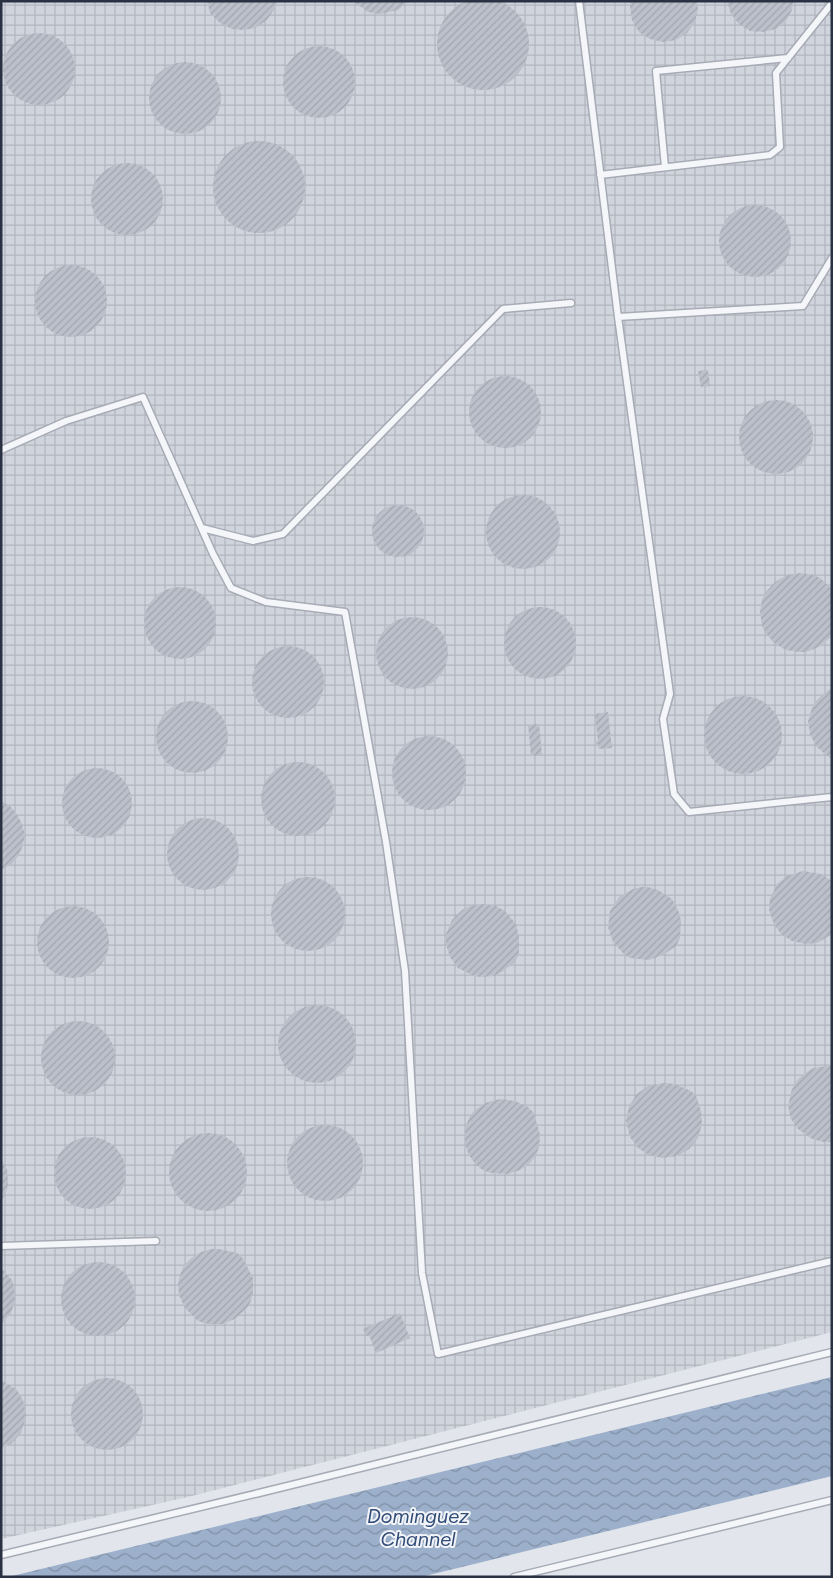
<svg xmlns="http://www.w3.org/2000/svg" width="833" height="1578" font-family="Figtree,sans-serif">
  <style>
    .industrial { fill: url(#industrial-grid) }
    .water { fill: url(#water-waves) }
    .building { fill: url(#building-hatch) }
    .lines { fill: none; stroke-linecap: round; stroke-linejoin: round }
    .service-casing { stroke: #a7abb5; stroke-width: 9 }
    .service { stroke: #f5f6f9; stroke-width: 6 }
    .labels { text-anchor: middle; stroke-width: 4; stroke-linejoin: round; paint-order: stroke }
    .water-label { font-size: 20px; font-style: italic; fill: #324d78; stroke: #f2f4f8 }
  </style>
  <defs>
    <pattern id="industrial-grid" width="8" height="8" patternUnits="userSpaceOnUse" patternTransform="scale(1.25)"><rect width="8" height="8" fill="#d0d4dd"/><path d="M0 4h8M4 0v8" fill="none" stroke="#b3b6bf"/></pattern>
    <pattern id="water-waves" width="16" height="10" patternUnits="userSpaceOnUse" patternTransform="scale(1.25)"><rect width="16" height="10" fill="#9cb0cb"/><path d="M0 5q4-4 8 0t8 0" fill="none" stroke="#7f90a6"/></pattern>
    <pattern id="building-hatch" width="6" height="6" patternUnits="userSpaceOnUse" patternTransform="scale(1.25)"><rect width="6" height="6" fill="#bcc0ca"/><path d="M-1 1l2-2M0 6l6-6M5 7l2-2" fill="none" stroke="#a2a5af"/></pattern>
  </defs>
  <rect width="100%" height="100%" fill="#e2e5eb"/>
  <path class="industrial" d="M1,1h831v1331l-644,165 -187,42z"/>
  <path class="water" d="M832,1377v99l-411,101h-413z"/>
  <path class="building" d="M437 44a46 46 0 1 1 92 0a46 46 0 1 1-92 0Z
    M207,1h70l-2,7 -8,12 -12,8 -12,2 -11,-1 -12,-6 -10,-10z
    M353,1h56l-11,9 -18,4 -12,-2z
    M631,1h66l1,8 -3,13 -8,11 -11,7 -13,2 -13,-3 -11,-7 -7,-12 -2,-13z
    M727,1h66l-1,9 -6,11 -10,8 -13,3 -13,-1 -11,-7 -8,-10z
    M3 69a36 36 0 1 1 72 0a36 36 0 1 1-72 0Z
    M283 82a36 36 0 1 1 72 0a36 36 0 1 1-72 0Z
    M149 98a36 36 0 1 1 72 0a36 36 0 1 1-72 0Z
    M213 187a46 46 0 1 1 92 0a46 46 0 1 1-92 0Z
    M91 199a36 36 0 1 1 72 0a36 36 0 1 1-72 0Z
    M719 241a36 36 0 1 1 72 0a36 36 0 1 1-72 0Z
    M35 301a36 36 0 1 1 72 0a36 36 0 1 1-72 0Z
    M708,370l2,16 -9,1 -3,-16z
    M469 412a36 36 0 1 1 72 0a36 36 0 1 1-72 0Z
    M739 437a37 37 0 1 1 74 0a37 37 0 1 1-74 0Z
    M486 532a37 37 0 1 1 74 0a37 37 0 1 1-74 0Z
    M372 531a26 26 0 1 1 52 0a26 26 0 1 1-52 0Z
    M800,573l14,2 6,3 12,11v47l-13,11 -13,5h-7l-13,-2 -12,-7 -9,-11 -3,-6 -2,-14 2,-13 4,-7 9,-10 12,-7z
    M144 623a36 36 0 1 1 72 0a36 36 0 1 1-72 0Z
    M504 643a36 36 0 1 1 72 0a36 36 0 1 1-72 0Z
    M376 653a36 36 0 1 1 72 0a36 36 0 1 1-72 0Z
    M252 682a36 36 0 1 1 72 0a36 36 0 1 1-72 0Z
    M832,688v71l-6,-4 -10,-9 -6,-12 -2,-13 4,-13 3,-6 9,-9z
    M704 735a39 39 0 1 1 78 0a39 39 0 1 1-78 0Z
    M156 737a36 36 0 1 1 72 0a36 36 0 1 1-72 0Z
    M608,712l4,36 -13,1 -1,-5h-2l-1,-3h3l-3,-27z
    M539,724l3,31 -11,1 -3,-31z
    M392 773a37 37 0 1 1 74 0a37 37 0 1 1-74 0Z
    M261 799a37 37 0 1 1 74 0a37 37 0 1 1-74 0Z
    M62 803a35 35 0 1 1 70 0a35 35 0 1 1-70 0Z
    M1,801l9,5 6,7 5,9 4,13 -3,13 -4,8 -6,8 -11,6z
    M167 854a36 36 0 1 1 72 0a36 36 0 1 1-72 0Z
    M803,871l18,3 11,7v53l-15,9 -11,1 -14,-3 -11,-7 -7,-10 -5,-14 1,-11 7,-15 10,-8z
    M271 914a37 37 0 1 1 74 0a37 37 0 1 1-74 0Z
    M641,887h7l10,3 14,9 7,13 2,9 -1,17 -4,8 -13,9 -14,5 -19,-2 -6,-4 -11,-12 -5,-15 2,-16 9,-14 14,-8z
    M482,904l14,2 9,5 11,13 3,13v17l-4,8 -13,10 -9,4 -11,1 -8,-1 -16,-8 -8,-11 -4,-13v-10l6,-14 10,-10 8,-4z
    M37 942a36 36 0 1 1 72 0a36 36 0 1 1-72 0Z
    M278 1044a39 39 0 1 1 78 0a39 39 0 1 1-78 0Z
    M41 1058a37 37 0 1 1 74 0a37 37 0 1 1-74 0Z
    M832,1066v76h-8l-12,-3 -14,-10 -7,-10 -3,-13 4,-17 6,-10 13,-10 8,-2z
    M664,1083l11,1 16,7 5,5 5,15 1,13 -4,14 -9,11 -12,7 -15,2 -13,-3 -11,-7 -8,-11 -4,-16 3,-15 8,-12 11,-8z
    M500,1099l15,2 13,6 6,6 6,22 -1,12 -3,8 -6,8 -10,7 -12,4 -17,-1 -8,-3 -7,-5 -7,-10 -4,-11v-16l5,-12 4,-5 11,-8z
    M287 1163a38 38 0 1 1 76 0a38 38 0 1 1-76 0Z
    M169 1172a39 39 0 1 1 78 0a39 39 0 1 1-78 0Z
    M54 1173a36 36 0 1 1 72 0a36 36 0 1 1-72 0Z
    M1,1159l6,10 1,14 -1,7 -6,12z
    M211,1249h8l18,4 5,4 11,21v13l-2,10 -4,7 -11,10 -12,6h-15l-11,-3 -13,-13 -6,-13 -1,-11 2,-9 4,-10 10,-9 7,-4z
    M61 1299a37 37 0 1 1 74 0a37 37 0 1 1-74 0Z
    M1,1268l11,12 2,6 1,14 -4,13 -10,12z
    M400,1313l10,25 -34,15 -7,-18 -3,1 -3,-7z
    M71 1414a36 36 0 1 1 72 0a36 36 0 1 1-72 0Z
    M1,1380l16,10 6,10 3,13 -1,7 -4,13 -10,11 -10,4z"/>
  <g class="lines">
    <defs>
      <path id="service" d="M579,1l39,316
        M665,167l-9,-96 132,-13
        M600,175l170,-20 10,-8 -4,-74 56,-70
        M832,258l-29,48 -185,11 52,377 -7,25 11,75 15,18 143,-15
        M1,450l65,-29 77,-24 70,157 18,34 35,14 79,10 41,230 19,129 17,302 16,81 394,-93
        M202,528l51,13 30,-7 220,-225 68,-6
        M1,1246l155,-5
        M1,1555l258,-62 573,-141
        M514,1577l318,-77"/>
    </defs>
    <use href="#service" class="service-casing"/>
    <use href="#service" class="service"/>
  </g>
  <g class="labels">
    <g class="water-label">
      <text x="418" y="1523">Dominguez<tspan x="418" dy="23">Channel</tspan></text>
    </g>
  </g>
  <rect width="833" height="1578" fill="none" stroke="#293143" stroke-width="5"/>
</svg>
